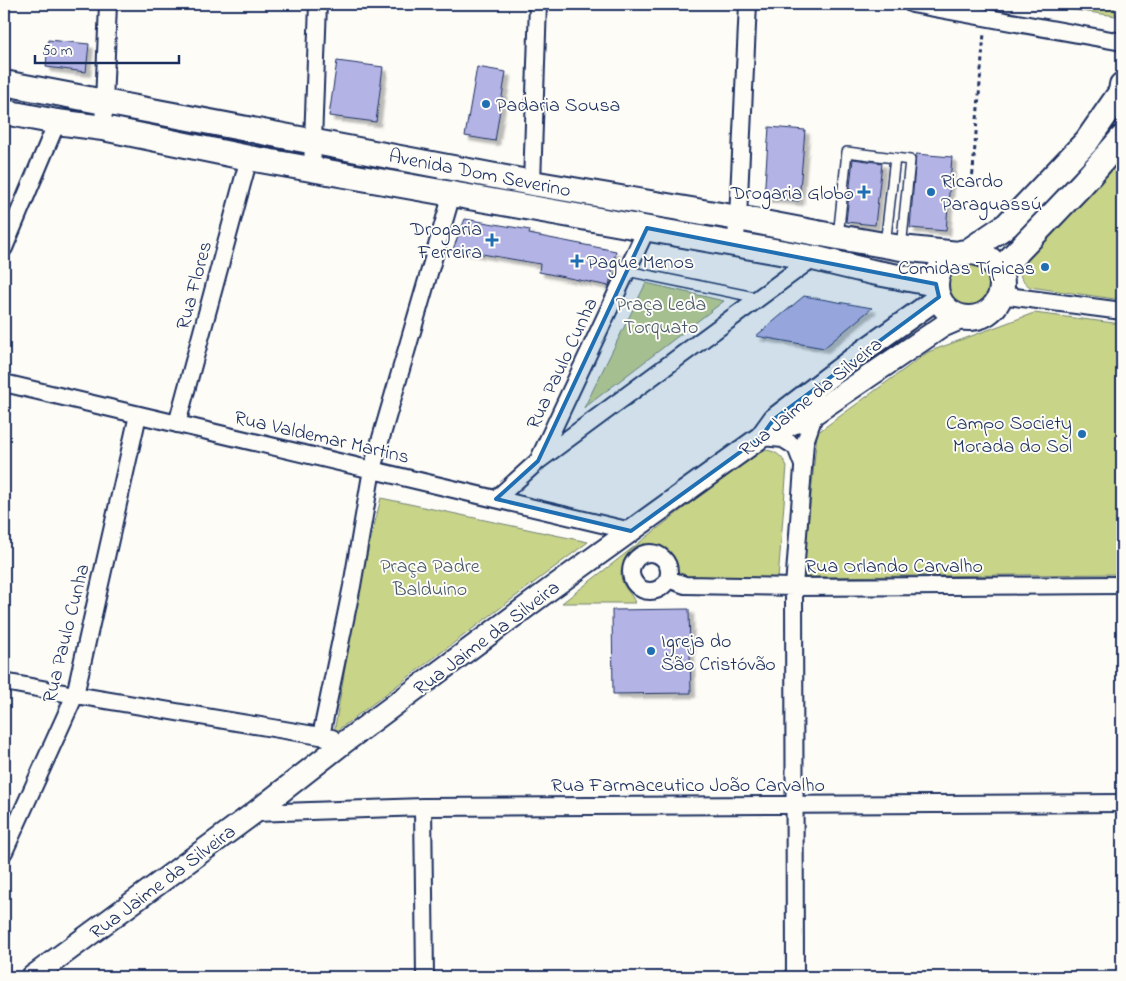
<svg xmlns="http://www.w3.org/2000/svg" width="1126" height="981" font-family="'Indie Flower',sans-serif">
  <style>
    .green { fill: #c8d488; stroke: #728273 }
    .building { fill: #b4b3e5; stroke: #1b2f5e; filter: url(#shadow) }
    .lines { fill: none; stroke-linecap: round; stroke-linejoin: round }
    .service-casing { stroke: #1b2f5e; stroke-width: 12 }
    .minor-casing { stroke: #1b2f5e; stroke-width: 20 }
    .tertiary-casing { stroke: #1b2f5e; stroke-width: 25 }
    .secondary-casing { stroke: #1b2f5e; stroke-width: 28 }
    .path { stroke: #1b2f5e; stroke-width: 3; stroke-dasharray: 4 4; stroke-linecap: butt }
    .service { stroke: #fdfcf7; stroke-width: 9 }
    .minor { stroke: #fdfcf7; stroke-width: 16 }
    .tertiary { stroke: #fdfcf7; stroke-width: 21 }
    .secondary { stroke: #fdfcf7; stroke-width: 24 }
    .marked { fill: #1f6fb2; fill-opacity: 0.2; stroke: #1f6fb2; stroke-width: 4; stroke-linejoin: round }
    .poi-dot { fill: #1f6fb2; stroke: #fdfcf7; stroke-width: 2 }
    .labels { text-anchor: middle; stroke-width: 4; stroke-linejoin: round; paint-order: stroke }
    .poi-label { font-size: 20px; fill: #1b2f5e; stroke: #fdfcf7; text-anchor: start }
    .street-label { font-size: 20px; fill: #1b2f5e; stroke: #fdfcf7 }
    .park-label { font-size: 20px; fill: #465868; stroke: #fdfcf7 }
  </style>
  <defs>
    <filter id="shadow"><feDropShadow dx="4.5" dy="4.5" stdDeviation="1" flood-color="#0004"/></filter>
  </defs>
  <rect width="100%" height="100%" fill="#fdfcf7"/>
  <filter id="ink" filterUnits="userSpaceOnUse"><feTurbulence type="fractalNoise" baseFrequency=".02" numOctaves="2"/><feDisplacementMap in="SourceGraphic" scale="10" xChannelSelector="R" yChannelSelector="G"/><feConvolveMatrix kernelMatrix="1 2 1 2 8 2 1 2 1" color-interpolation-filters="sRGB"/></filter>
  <g filter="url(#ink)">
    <path class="green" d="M1033,4h80l3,12z
      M1122,148v152l-92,-13c-8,-6 -11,-11 -11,-21z
      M945 285a24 24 0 1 1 48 0a24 24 0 1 1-48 0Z
      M646,283l78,18 -140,107z
      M1034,313l88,11v250l-319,3 14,-144 111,-81z
      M763,450c12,0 18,5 24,16l-9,113 -94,2c-3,-3 -6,-5 -8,-9 -4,-9 -2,-13 -11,-19 -18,-14 -45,1 -44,23 1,12 11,17 14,27h-73l195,-152z
      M381,498l207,44 -254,191 24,-142z"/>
    <path class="building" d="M48,40l41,4 -3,28 -40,-5z
      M337,61l46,6 -7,55 -47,-6z
      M477,67l29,5 -11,69 -30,-5z
      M769,127l36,3 -6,71 -35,-3z
      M916,154l36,3 -6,74 -36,-3z
      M853,159l29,4 -7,62 -29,-3z
      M465,219l65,11 -1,4 87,17 -7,35 -70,-14 1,-8 -87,-15z
      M804,296l68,12 -48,40 -68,-12z
      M689,609l2,84 -78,1 -1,-84z"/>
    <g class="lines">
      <defs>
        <path id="service" d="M838,237l9,-85 63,8 -9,88
          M885,245l10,-87
          M627,271l132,27"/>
        <path id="minor" d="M912,4l210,38
          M103,128l5,-124
          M312,169l6,-165
          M532,183l6,-179
          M735,244l3,-26 10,-214
          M4,248l53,-126
          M1000,295l122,16
          M4,383l627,148
          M177,424l72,-266
          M762,437l21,2 13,8 7,18
          M539,459l108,-231
          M496,499l42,-38 275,-203
          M631 572a19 19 0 1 1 38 0a19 19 0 1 1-38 0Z
          M668,579l17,6 109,2 328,-2
          M4,682l71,13 257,43
          M321,736l31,-150 20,-117 80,-275
          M423,807l2,170
          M254,813l169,-6 699,-4
          M4,852l71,-157 63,-280
          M795,977l-1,-390 11,-145 10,-29"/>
        <path id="tertiary" d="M766,435l19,-8 30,-14 128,-87 14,-6 17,-3
          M32,977l222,-164 92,-72 207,-154 208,-150 13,-18 89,-68 76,-54"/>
        <path id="secondary" d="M4,83l528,100 206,35 100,19 63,11 57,6
          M4,112l53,10 46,6 146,30 564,100 59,14 64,12
          M967,252l40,-27 80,-84 34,-49 1,-7
          M936 285a33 33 0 1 1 66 0a33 33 0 1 1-66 0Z
          M999,271l84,-88 39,-45"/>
      </defs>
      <use href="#service" class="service-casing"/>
      <use href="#minor" class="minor-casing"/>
      <use href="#tertiary" class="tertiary-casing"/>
      <use href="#secondary" class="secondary-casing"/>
      <path class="path" d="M972,183l12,-150"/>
      <use href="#service" class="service"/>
      <use href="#minor" class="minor"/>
      <use href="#tertiary" class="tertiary"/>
      <use href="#secondary" class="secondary"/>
    </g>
  </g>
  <path class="marked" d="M647,228l289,56 3,13 -165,122 -13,18 -130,94 -135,-32 42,-38z"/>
  <g class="poi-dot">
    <circle cx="486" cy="104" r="5"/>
    <path d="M861.5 184.5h5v5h5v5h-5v5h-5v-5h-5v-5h5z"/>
    <circle cx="931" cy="192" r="5"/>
    <path d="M489.5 232.5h5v5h5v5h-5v5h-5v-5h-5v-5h5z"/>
    <path d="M574.5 253.5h5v5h5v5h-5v5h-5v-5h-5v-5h5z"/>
    <circle cx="1045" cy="267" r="5"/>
    <circle cx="1082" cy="434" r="5"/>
    <circle cx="651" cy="651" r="5"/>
  </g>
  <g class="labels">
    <g class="poi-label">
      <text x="496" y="111">Padaria Sousa</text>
      <text x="941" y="187">Ricardo<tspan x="941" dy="23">Paraguassú</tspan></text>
      <text x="854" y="199" text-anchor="end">Drogaria Globo</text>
      <text x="482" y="235" text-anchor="end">Drogaria<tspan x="482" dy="23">Ferreira</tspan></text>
      <text x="587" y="268">Pague Menos</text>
      <text x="1035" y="274" text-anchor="end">Comidas Típicas</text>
      <text x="1072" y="429" text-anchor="end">Campo Society<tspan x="1072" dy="23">Morada do Sol</tspan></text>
      <text x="661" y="647">Igreja do<tspan x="661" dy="23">São Cristóvão</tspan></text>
    </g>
    <g class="street-label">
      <text transform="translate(480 172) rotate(11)" y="7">Avenida Dom Severino</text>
      <text transform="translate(193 285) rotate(-75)" y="7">Rua Flores</text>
      <text transform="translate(561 363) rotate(-65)" y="7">Rua Paulo Cunha</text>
      <text transform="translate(810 396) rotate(-39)" y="7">Rua Jaime da Silveira</text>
      <text transform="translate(322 436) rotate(13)" y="7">Rua Valdemar Martins</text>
      <text x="894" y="572">Rua Orlando Carvalho</text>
      <text transform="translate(65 633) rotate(-76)" y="7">Rua Paulo Cunha</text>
      <text transform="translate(486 637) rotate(-37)" y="7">Rua Jaime da Silveira</text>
      <text x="688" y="791">Rua Farmaceutico João Carvalho</text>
      <text transform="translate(162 881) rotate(-37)" y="7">Rua Jaime da Silveira</text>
    </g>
    <g class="park-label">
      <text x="661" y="310">Praça Leda<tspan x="661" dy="23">Torquato</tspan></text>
      <text x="430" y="572">Praça Padre<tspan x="430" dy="23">Balduino</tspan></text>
    </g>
  </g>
  <rect width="1126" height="981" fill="none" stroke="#fdfcf7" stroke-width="20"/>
  <rect x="10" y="10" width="1106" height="961" fill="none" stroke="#1b2f5e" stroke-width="2" filter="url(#ink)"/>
  <path d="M35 55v8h144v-8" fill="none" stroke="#1b2f5e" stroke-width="2.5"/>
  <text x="42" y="55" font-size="15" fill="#1b2f5e" stroke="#fdfcf7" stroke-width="4" paint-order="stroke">50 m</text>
</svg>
